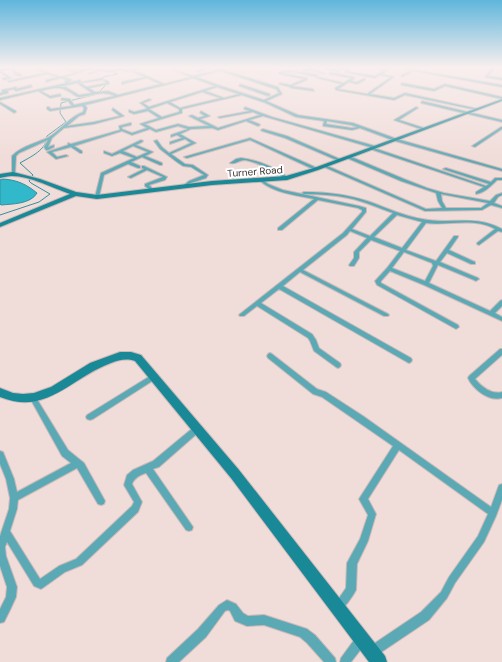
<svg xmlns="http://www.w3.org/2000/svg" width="502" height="662" font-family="'DM Sans',sans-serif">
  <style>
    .built { fill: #eacfc9 }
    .water { fill: #32b8cb; stroke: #35909d }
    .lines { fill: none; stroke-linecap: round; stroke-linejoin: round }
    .stream { stroke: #35909d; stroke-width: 1 }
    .street-casing { stroke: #ccbab8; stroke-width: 2 }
    .secondary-casing { stroke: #ccbab8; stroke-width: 2 }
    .street { fill: #5ca9b6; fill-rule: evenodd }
    .secondary { fill: #198897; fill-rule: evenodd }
    .labels { text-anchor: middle; stroke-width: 4; stroke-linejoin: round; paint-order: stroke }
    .far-street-label { font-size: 10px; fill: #3b3332; stroke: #fff }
  </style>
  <rect width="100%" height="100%" fill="#f0dcd9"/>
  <path class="built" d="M219,68h68l-24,7 -9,-3 -12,3z"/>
  <path class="water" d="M3,179c14,1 23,5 34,14 -6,11 -25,11 -36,12l-1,-1v-24z"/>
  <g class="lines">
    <path class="stream" d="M0,215l39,-13 11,-8 -19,-11 -2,-2 4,-6 -13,-12c10,-6 27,-13 27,-27l19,-14 -6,-9 1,-10 36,-9 9,-9 -3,-8 15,-3 -5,-2"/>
    <defs>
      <path id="street" d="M11,68h5l-2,1 3,4 5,2 -1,1 -6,-1 -3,-6 -11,2 10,7 -8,2v-2h5l-8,-6v-3z
        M34,68h2l16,6 9,3 14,-4 -12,-5 16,5 -15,4 8,3 -6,3 -1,-2 3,-1 -7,-2 -15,4v-2l12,-3 -11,-3 -38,8 -1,-1 36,-8z
        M74,68c10,3 13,-1 21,0l-14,4 -8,-2z
        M120,68l5,2 18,-2 -9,2 30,14 27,-7 -22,-9 24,8 24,-6 -1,-1 2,-1 60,19 4,7 -16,7 32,14 55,8 44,16 105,30v2l-107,-30 -35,-13 -8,2 -29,-4 1,-5 -28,-4 -30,-14 -24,-8 -60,14v4l-37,11 11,6 22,-6 11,3 20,-1 -20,-10 3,-1 6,3 7,-2 -5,-3 1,-2 9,5 -10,3 18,9 42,-13 -7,-3 -33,6 -2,-1 32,-6 -6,-2 1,-2 27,10 103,29 1,1 -2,1 112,38 3,-2 -46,-15 3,-1 45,14 4,-4h7v2h-5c-6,6 -13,13 -21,14v-2l8,-5 -114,-38 -1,-1 1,-1 -107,-31 -14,4 10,4 1,1 -2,1 -12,-5 -28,9 -6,-2 -21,1 -11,5 16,9 -25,11 14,10 8,1 15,10 -2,3 -15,5 -5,3 -2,-1 5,-4 15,-6 -13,-8 -8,-1 -6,-4 -17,-13 -6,-8 3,-1 5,7 7,6 22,-10 -6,-4 -15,5v-2l12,-4 -5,-3 -6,2v-2l17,-6 -10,-3 -22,6 -6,-3 -18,6 -10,-4 -48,15 8,5v2h-2l-9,-6 -19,5 5,5 9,-2 2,1 -12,3 -9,-7 21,-7v-2l3,1 49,-14 -1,-4 11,-3h1v2l-9,2v2l10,4 15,-5 -7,-4 19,-6 -11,-7 -14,3 -5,-2v-2l5,2 12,-3 1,-1 -7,-5 9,-4 2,1 -8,3 6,4 66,-21 -22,-8 -108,27 2,3 -2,6 -6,2 -12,10 27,-4 26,-6 -8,-6 1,-2 11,8 -30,8 -30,4 -12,10 -4,9 6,-2v2l-6,3h-2l-2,-3 4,-7 -29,13 -3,3 -1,18 -3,1v-19c9,-10 25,-13 37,-19 12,-7 20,-20 34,-25l1,-4 -2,-2 -32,5 -3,-2v-2h2l2,2 21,-3 -4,-5 -7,-1 1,-2 8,1 4,6 41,-9c-14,-6 -21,0 -35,1 -5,0 -9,-5 -14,-7 -8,-4 -17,-1 -25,1l9,5 10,-2 1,2 -11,2 -12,-7 -38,9v-2l80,-18 1,2 -22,5h7l13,8 13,-2 -15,-10 25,-5 1,2 -23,3 7,4 19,-4 -2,-2 2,-1 3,2v2l-20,4 6,4 13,-1 10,4 43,-11 -14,-6 -25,6v-2l23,-5 -14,-6 -6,1 -5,-2 -7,2 -13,-1 -11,3 -1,-1 12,-4 13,1zM220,71l56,18 3,4 -15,7 -46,-15 -22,-8zM217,87l22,7 -15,4 -19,-7zM202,92l19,6 -41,10 -10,-6zM167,103l12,6v3l-17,5 -13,-8zM327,121l24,4 6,2 -5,1 -26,-4z
        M207,68h2l-12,4 -1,-1z
        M307,68h5l-1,1 14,4 -1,1 -15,-4 -5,2 14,3 -1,2 -24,-5 -10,1 24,5v2l-15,6 21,3 1,2 -23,-3 -1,-1 -11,-3 1,-1 11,2 13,-6 -25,-5v-2l10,-2 12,2z
        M323,68h2l15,3 -1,1z
        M337,68h2l12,2 -1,1z
        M373,68l13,1 5,-1 -9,6 12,3 -24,17 24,4 11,-5 73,16 -1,1 -72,-15 -11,5 -58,-10 -1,-2 7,-4 -25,-6 1,-1 26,6 7,-5 -22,-4 1,-2 24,5v2l-3,2 6,1 8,-4v2l-8,4 -8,-2 -11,7 29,5 24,-17 -11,-2 -5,3 -31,-6 1,-1 30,5 9,-6z
        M402,68h2l98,17v2l-88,-16 -12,6 -1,-2 11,-5z
        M492,68l2,1 -6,7 14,2v2l-17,-3z
        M402,83l32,6 11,-5 57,13v2l-57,-13 -11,5 -33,-6z
        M240,84l30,10v1l-2,1 -29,-10z
        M31,85l1,2 -16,4 -3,-2 -7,2h2v2l-8,2v-2l4,-1h-2v-2l14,-3 1,1 -1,1z
        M422,101l80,19v2l-81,-19z
        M0,102l16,9v1l-2,1 -14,-9z
        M416,107l2,1 -19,12 25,8v2l-30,-10z
        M501,127h1v2l-27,18 -3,-1z
        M263,129l24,7 55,24 -3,1 -54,-23 -23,-7 -1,-1z
        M250,138l67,30 1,1 -3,1 -65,-30 -63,18 -3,-1z
        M141,140l2,1 -1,1 -6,3 17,7 -8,4 17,7v2h-2l-18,-8 -11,5 9,4v2h-2l-10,-4 -24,11 -5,22 -3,1 -1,-1 6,-24 33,-15 -14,-5 -8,3 -8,-3v-2l8,3zM133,146l15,6 -11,5 -14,-6z
        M347,156h2l55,23 23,9 17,5 46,8 6,-6 6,-2v2l-4,2 -4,6 8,3v2l-11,-3 -9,5 -57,1 -103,-45 3,-1 101,44 16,-1 -4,-7 -2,-8 -35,-12 -54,-23zM441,194l47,9 -7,5h-35l-4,-7z
        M241,158c17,2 35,10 48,20l-3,1c-13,-7 -27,-17 -41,-19 -6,0 -10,5 -15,3l6,-4z
        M142,166h2l23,11 -2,3 -16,5 5,5 -3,1 -6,-5v-2l18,-7 -16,-7 -16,8 -3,-1 16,-8 -2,-1z
        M260,179h2l6,5 15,6 76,16 7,2v4l-14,17 18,7 23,-23c-15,-5 -29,-12 -45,-15 -14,-3 -29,-4 -44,-4l-2,-1 2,-1c22,0 42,2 63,9 18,6 36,15 55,18 29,6 51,-5 80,10v3l-4,-1 -19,14 -2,-1v-1l18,-14c-21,-12 -46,-3 -69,-6l-20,27 30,11 18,-25h4v1l-9,13 26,12v2h-4l-24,-11 -7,9 38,16 1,1 -3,2 -2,-1 -36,-15 -9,18 61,28 10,-10 2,-1v6l-7,7 7,4v4l-78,-36 -34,-14 -9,10v2l77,42 1,2 -3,2 -79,-44 -2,-4 1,-1 11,-12 13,-17 -29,-11 -12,12v6l-5,8h-4l-1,-1 5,-7v-6l13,-14 -17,-7 -3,4 -44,35 85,44 1,1 -1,1h-4l-84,-44 -17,14 128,72 1,2 -1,2 -2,1 -2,-1 -128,-73 -18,14 51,31 4,6 3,8 21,15 1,2 -1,2 -2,1 -2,-1 -22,-16 -4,-10 -2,-3 -51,-32 -13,10h-4l-1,-1 1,-1 103,-81 19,-21v-2l-4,-2 -40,-8 -36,30h-4v-2l36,-29c-19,-4 -40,-6 -54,-18zM397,215l25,7 -20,26 -28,-11zM404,252l28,11 1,3 -8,15 -33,-13z
        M500,349h2v6l-27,24c6,7 16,16 27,13v6c-13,4 -29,-9 -34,-20l1,-2z
        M270,353l2,1 45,35 9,3 37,24 128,91 8,-22 3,-1v16l-6,16 -12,26 -29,41 -8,15 -18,22 -52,35 -4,1 -4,-1 -1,-4 1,-4 52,-35 20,-20 8,-15 29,-41 10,-22 -89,-64 -31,49 8,15 -8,27 -11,23 -1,26c-3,6 -12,19 -18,22l-3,-2 -2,-3 2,-3 11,-16 1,-25 13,-24 8,-24 -9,-16 34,-53 -71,-49 -9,-3 -45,-36 -1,-2 1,-2z
        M155,373l2,1 1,2 -1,2 -64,41 -3,1 -3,-1 -1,-2 1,-2z
        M33,395l2,1 33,54 16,13 21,38 -1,3 -3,1 -3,-1 -21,-36 -59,32 -1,9 -7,22 30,48 19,-13 17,-7 56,-53 2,-4 -10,-17 3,-10 6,-5 20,-9 41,-34 3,-1 3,1 1,2 -1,2 -41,36 -6,2 40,58 -1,3 -3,1 -3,-1 -40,-57c-6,2 -12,5 -14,11l10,18 -4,10 -56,53 -17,7 -21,15 -3,2 -7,-3 -27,-44 -2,5 1,9 11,31 -1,10 -6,13 -6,12 -4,1v-14l6,-12 1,-10 -7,-21v-30l9,-27 1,-11 -4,-19 -6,-15v-13l3,1 11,27 3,13 54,-29 -9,-7 -31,-56 -1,-2 1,-2z
        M227,600l9,4 7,9 5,3 16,-1 43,14 8,6 20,23 1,4h-12l-17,-19 -7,-6 -36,-12 -17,1 -12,-5 -5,-10 -2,-1 -3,1 -19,26 -27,25h-13l1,-4 31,-29 21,-24z
        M361,635l4,1 1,4 -1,4 -14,18h-11l1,-4 16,-22z"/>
      <path id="secondary" d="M502,99v2l-184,69 -31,10 -75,5 -115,14 -21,-3 -76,31v-4l70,-29c-17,-6 -40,-18 -58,-18 -4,0 -8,1 -12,2v-4l13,-2 27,7 36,13 21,3 115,-14 74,-5 28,-8z
        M120,352h11l10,3 98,115 146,186 2,6h-18l-138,-184 -96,-117c-9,-3 -16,-1 -24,2 -41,15 -64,53 -111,34v-9l13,5 10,1 11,-1 17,-6 39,-24z"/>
    </defs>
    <use href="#street" class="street-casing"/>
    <use href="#secondary" class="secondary-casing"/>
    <use href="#street" class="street"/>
    <use href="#secondary" class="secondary"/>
  </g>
  <linearGradient id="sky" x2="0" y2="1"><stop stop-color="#5fb6dc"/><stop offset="0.42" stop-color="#f8efee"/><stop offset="1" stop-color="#f8efee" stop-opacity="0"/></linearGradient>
  <rect width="502" height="160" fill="url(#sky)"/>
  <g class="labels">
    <g class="far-street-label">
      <text transform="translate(255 171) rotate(-4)" y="4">Turner Road</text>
    </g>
  </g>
</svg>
